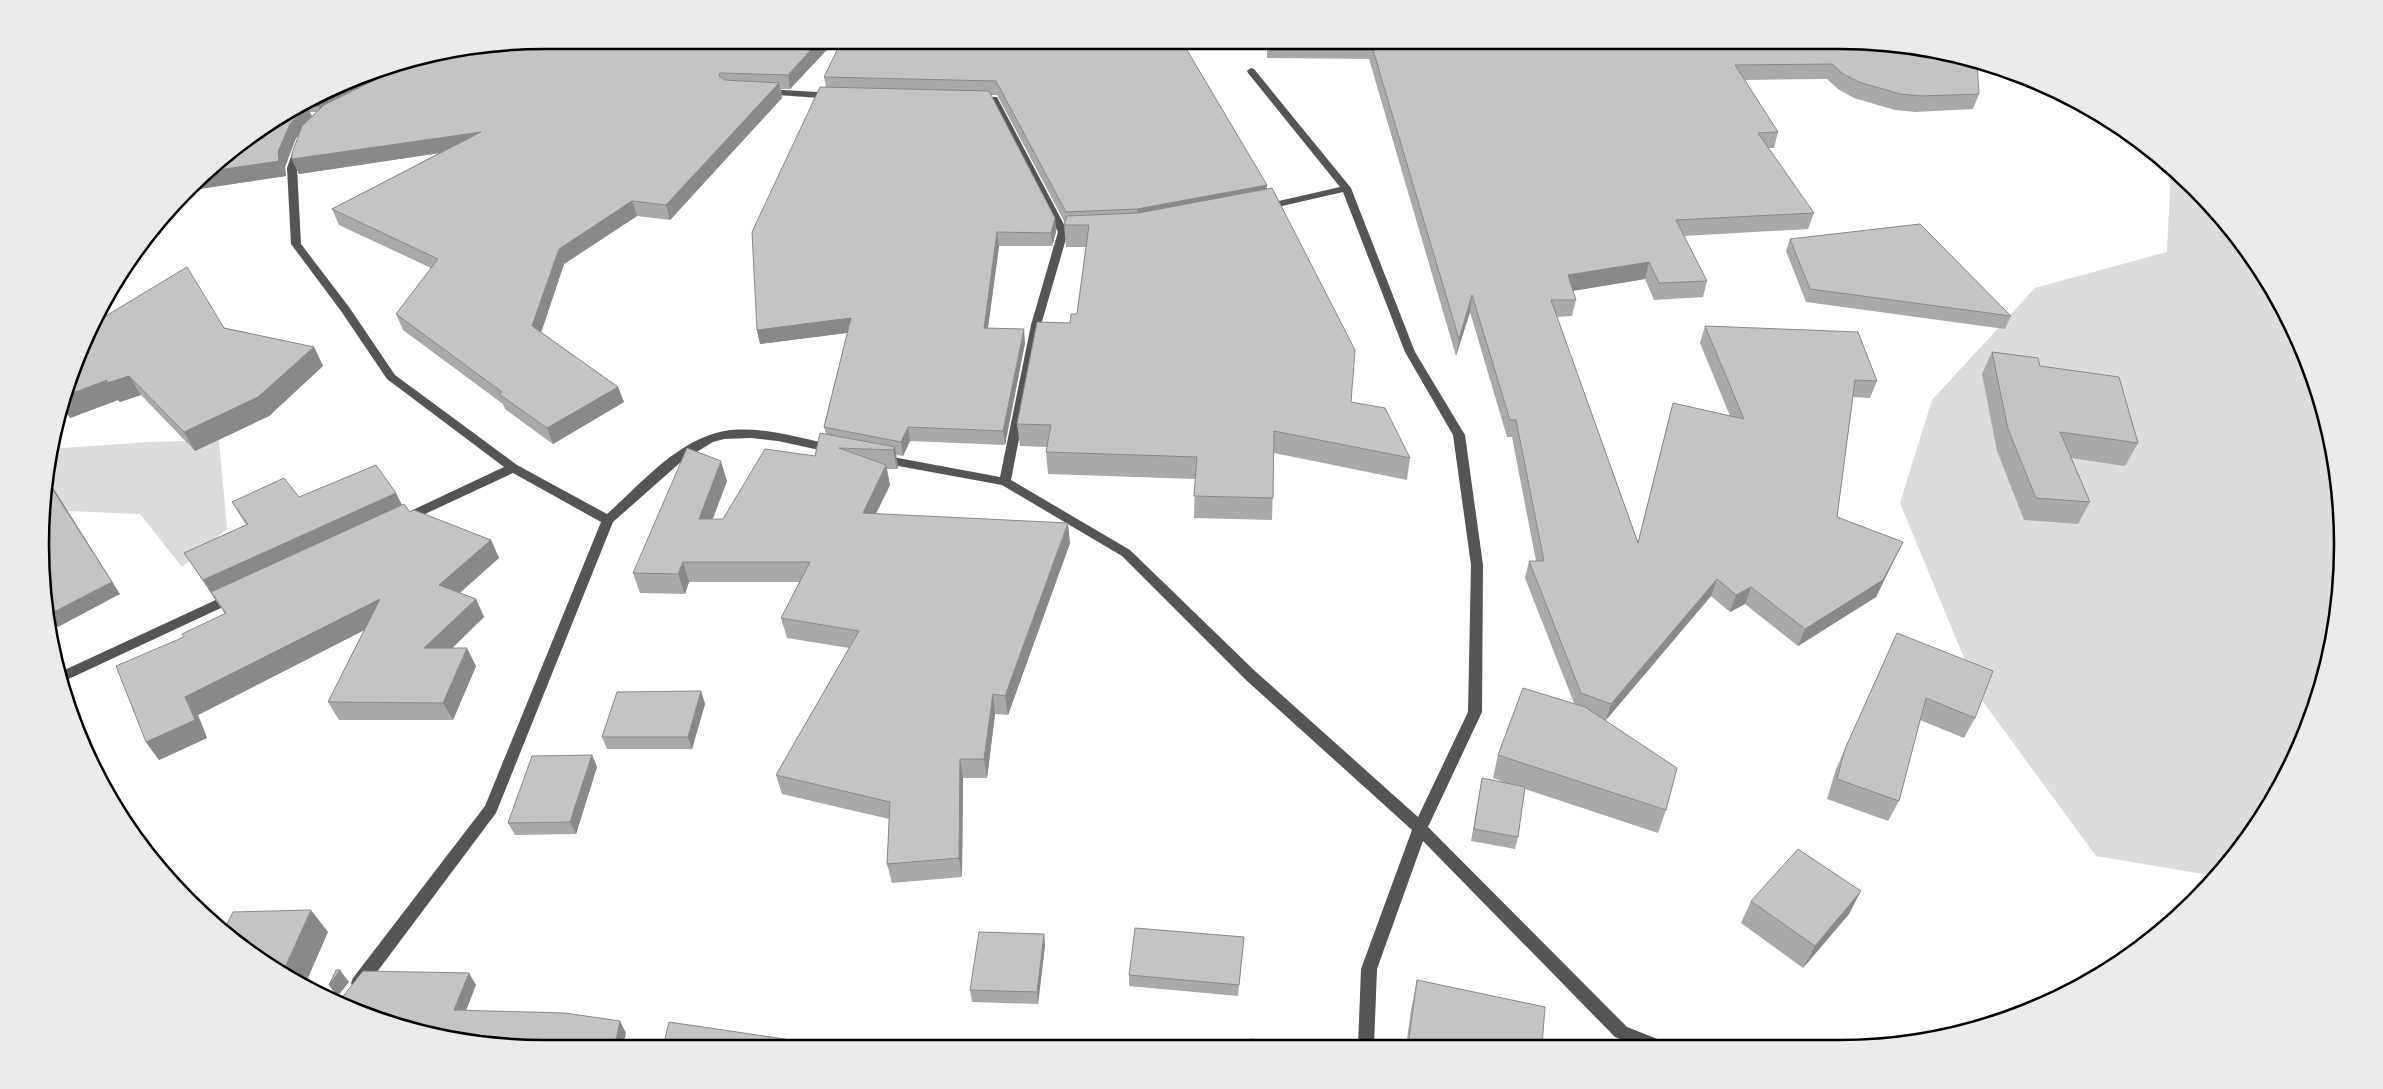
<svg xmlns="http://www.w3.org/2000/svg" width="2383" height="1089" font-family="Roboto,sans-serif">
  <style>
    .green { fill: #dcdcdc }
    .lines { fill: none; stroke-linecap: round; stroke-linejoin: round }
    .minor { fill: #555; fill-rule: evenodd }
    .wall { fill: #a9a9a9; fill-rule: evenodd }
    .shaded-wall { fill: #898989 }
    .building { fill: #c4c4c4; stroke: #898989 }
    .rim { fill: none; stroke: #000; stroke-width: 2.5 }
  </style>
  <rect width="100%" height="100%" fill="#fff"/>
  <path class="green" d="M2171,168l24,20 63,76 46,87 29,95 10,98 -10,99 -28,94 -66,114 -24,25 -119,-20 -115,-157 -81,-196 32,-103 103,-112 132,-36z
    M219,440l8,89 -45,38 -42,-53 -97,-4 6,-61 100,-7z"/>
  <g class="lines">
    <path class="minor" d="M1251,68l3,1 97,119 64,164 50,83 18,130 -1,147 -54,115 199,200 33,13 2,5 -26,1 -21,-9 -192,-196 -46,128 -3,77h-16l3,-77 51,-139 -166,-150 -124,-124 -120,-71 -120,-22 -6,-4 6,-4 118,22 31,-152 27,-93 -67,-130h-15l-4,-3 4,-3 21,1 71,135 -27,93 -30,155 119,70 126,122 162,145 50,-105 3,-147 -18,-130 -48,-83 -62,-160 -79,18 -5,-3 2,-2 79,-18 -92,-114 -1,-2z
      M766,89l68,4 4,3 -4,3 -71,-5v-4z
      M299,145l5,3 -7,20 4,76 48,63 46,68 122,90 90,49c34,-30 70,-74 117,-83 35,-6 74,7 109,14l6,4 -6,4 -55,-12 -27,-3 -27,1 -11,3 -31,19 -69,61 -117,291 -131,175 -6,2 -6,-2 -2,-5 2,-5 132,-172 116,-284 -88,-49 -103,48h-8l-2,-3 2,-3 102,-48 -117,-88 -46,-68 -50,-67 -4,-76 7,-20z
      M233,592l5,2 1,3 -1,3 -178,83 -2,-10z"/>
  </g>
  <path class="wall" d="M544,40h292l-46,49h-9l1,9 -112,122 -33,-4 -73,48 -23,68 77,55 6,15 -71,42 -48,-35 -2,-5 -100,-74 -7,-16 35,-46 -92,-43 -7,-16 107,-56 -140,21 -7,-15 6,-23 -2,2 -11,29 1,9 -100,15 26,-26 80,-58 90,-40zM310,112h7l-5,5z
    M1181,40l86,149 84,213 59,56 -3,22 -133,-27 -2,67 -78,-2 1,-39 -147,-5 -2,-22 1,-5 -27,-1 -3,-22 53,-101 7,-9 9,-67h-20l-2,-22 1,-2 -68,-128h-6l64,123 1,14 -4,14h-53l-11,82 37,15 -20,102 -95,-4 -7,15 -7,-1 2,12 -1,2h-10l3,16 -14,28 194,30 -62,172 -13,-1 -8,64h-24l-1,99 -70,6 -5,-19 2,-45 -107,-25 -6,-19 73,-127 -62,-10 -6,-20 19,-36h-111l-4,12 -45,-1 -7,-20 94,-92 -14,38h10l92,-63 11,-22 -2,-7 23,-94 -87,11 -3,-14 69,-243 -2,-10z
    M1267,40h572l140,54 -6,15 -57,3 -21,-2 -41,-12 -16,-9 -11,-10 -82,1 33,52 -4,16h-6l46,65 -6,16 -124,7 23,45 -4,16 -49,3 -9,-21 -72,12 3,9 -4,16 -15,1 81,225 35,-139 57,13 -30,-73 5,-17 172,55 -7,17 -17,-1 -16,120 66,25 -27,55 -78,49 -53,-42 -15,8 -19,-16 -105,124 60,90 -8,23 -133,-44 -7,48 -3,12 -44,-8 11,-63 24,5 -13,-5 5,-23 76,-52 -49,-125 4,-17h7l-24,-124h-5l-37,-125 -14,44 -87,-297 -102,-1z
    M1790,239l221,77 -6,13 -199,-27 -20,-51z
    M224,328l90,19 9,19 -54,50 -74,35 -54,-56 -21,7 -2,-2 -48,18 -8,-12z
    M1992,352l48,14 98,77 -13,23 -54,-8 19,44 -12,22 -54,-4 -27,-69 -15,-77z
    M299,497l103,8 8,7 81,28 8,18 -39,35 16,6 8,18 -32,31 24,18 -23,54h-114l-11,-18 36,-72 -166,85 9,23 -48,22 -13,-18 38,-105 41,-23 -41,-61 62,-28 -14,-23z
    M1897,633l78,85 -11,20 -44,-18 -21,81 -11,20 -61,-22 9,-30z
    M701,691l4,13 -13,45h-85l-5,-12z
    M592,755l5,12 -21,67 -61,1 -7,-12z
    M1751,901l98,13 -46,54 -62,-45z
    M1044,934l1,11 -7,59 -66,-2 -2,-12z
    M1243,949l-5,47 -109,-10v-11z
    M1417,980l125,66h-136l5,-36z
    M664,1043l162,5 -160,1z"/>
  <path class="shaded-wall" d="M820,40h16l-46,49 -2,-14z
    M421,57l-100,55 -7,-14 68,-31z
    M779,83l3,15 -112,122 -4,-15z
    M307,106l7,15 -18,17 -11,29 1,9 -100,15 19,-19 73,-20 12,-28z
    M481,132l6,14 -188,28 -7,-15z
    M1267,185l-1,15 -128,24 -1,-15z
    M632,201l5,15 -73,48 -26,78 -6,-16 27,-77z
    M1055,218l1,14 -4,14 -1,-13z
    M997,232l2,14 -13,96 -2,-14z
    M1649,262l-4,17 -80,13 3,-17z
    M1472,295l-2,17 -14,44 3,-17z
    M851,318l3,14 -94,12 -3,-14z
    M1024,329l1,14 -20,102 -2,-14z
    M314,347l9,19 -54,50 -74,35 -11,-19z
    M129,376l12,19 -21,7 -2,-2 -48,18 -8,-12 3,-10 42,-16z
    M618,387l6,15 -71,42 -6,-16z
    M908,427l2,14 -7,15 -2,-14z
    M895,447l3,20 -1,2 -4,-19z
    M721,461l6,20 -22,57 -6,-19z
    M886,465l4,20 -23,47 -4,-19z
    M47,478l73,116 -62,33 -10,-12z
    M396,493l9,18 -190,88 -12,-19z
    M1068,523l2,20 -62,172 -3,-19z
    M491,540l8,18 -51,45 -9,-18z
    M1903,542l-27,55 -78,49 7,-17z
    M683,562l6,20 -4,12 -7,-20z
    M1717,579l-6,17 -105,124 5,-16z
    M1751,587l-6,17 -15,8 6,-17z
    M380,599l10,18 -192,98 9,23 -48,22 -13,-18 39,-45z
    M476,599l8,18 -50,49 -10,-18z
    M467,648l9,18 -23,54 -10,-17z
    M701,691l4,13 -13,45 -4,-12z
    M993,694l2,20 -8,64 -3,-19z
    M592,755l5,12 -21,67 -6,-12z
    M960,759l3,19 -1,99 -3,-19z
    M131,829l10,12 -2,3 -9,-13z
    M1861,891l-12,23 -46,54 12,-22z
    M311,910l17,22 -24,55 -12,-6 -10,-7z
    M1044,934l1,11 -7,59 -1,-12z
    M340,970l9,12 -12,15 -8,-12z
    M469,973l7,12 -14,36 -8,-11z
    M620,1021l6,12 -4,16h-8z"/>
  <path class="building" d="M544,40h276l-32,35 -68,-2 -1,3 6,4 54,3 -113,122 -34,-4 -73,48 -27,77 86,61 -71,41 -48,-34 3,-2 -106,-78 42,-55 -106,-50 149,-77 -189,27v-6l10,-27 22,-21 61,-30 27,-16 34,-9z
    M842,40h339l86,145 -130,24 -71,3 -70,-131 -172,-4z
    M1268,40h571l98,10 40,12 2,32 -57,2 -22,-2 -41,-12 -16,-8 -11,-10 -97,1 43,67 -20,1 56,80 -138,7 31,61 -48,2 -10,-21 -81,13 8,25h-25l87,243 35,-140 71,16 -39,-93 153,6 19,49 -22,-1 -18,137 66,25 -20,38 -78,49 -54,-42 -15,8 -19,-16 -106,125 -30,-11 -52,-132h15l-28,-141h-6l-38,-125 -13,44 -88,-296 -103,-1z
    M359,77l-29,15 -11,3z
    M820,87l169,4 66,127 -4,15 -54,-1 -13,96 40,1 -21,102 -95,-4 -7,15 -77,-15 27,-109 -94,12 -5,-98z
    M296,106h11l-17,18 -12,28 1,9 -74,11 7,-7 80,-58z
    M1272,188l83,162 -4,52 34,6 25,50 -136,-27 -1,67 -79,-2 3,-39 -151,-5 5,-27 -34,-1 20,-102 33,1 1,-9h6l12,-89h-25l3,-9 71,-3z
    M1920,224l91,92 -201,-27 -20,-50z
    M187,267l37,61 90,19 -56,50 -74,35 -55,-56 -22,7v-3l-42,16 13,-44 13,-27z
    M1992,352l46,6 2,8 79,11 19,66 -78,-11 30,70 -54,-4 -28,-69z
    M820,433l75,14 -2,3 -54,-2 47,17 -23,48 205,10 -63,173 -12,-2 -9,65h-24l-1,99 -72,6 3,-62 -114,-27 83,-144 -78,-13 29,-56h-127l-5,12 -45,-1 54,-125 34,13 -22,58h24l42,-70 50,7z
    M376,465l20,28 -193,87 -19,-27 64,-29 -16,-22 52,-24 15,19z
    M46,479l66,103 -64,33 -1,-2 -7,-69z
    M404,504l6,8 4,-2 77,30 -52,45 37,14 -52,49h43l-24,55 -115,-1 52,-103 -195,98 10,23 -49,22 -30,-76 68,-29 -2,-3 44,-21 -15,-21z
    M1897,633l96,38 -18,47 -49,-20 -27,103 -62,-22 8,-30z
    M1523,688l62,19 92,61 -11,42 -168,-55z
    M701,691l-13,46h-86l15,-45z
    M592,755l-22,67 -62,1 24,-67z
    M1482,778l43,9 -7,50 -44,-8z
    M1798,849l63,42 -46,55 -64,-45z
    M311,910l-29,64 -59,-42 10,-20z
    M1135,928l109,9 -5,48 -110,-10z
    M979,932l65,2 -7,58 -67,-2z
    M336,970h4l-11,15z
    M363,971l106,2 -15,37 111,3 55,8 -6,28h-70l-98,-10 -94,-28 -29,-14 2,-4 16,6z
    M1417,980l128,27 -3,39h-134z
    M669,1022l156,23 -1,3 -145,1 -15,-6z
    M1249,1039l54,3v5h-54z"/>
  <path d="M0 0H2383V1089H0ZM544 49H1839A495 495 0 0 1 2334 544V545A495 495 0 0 1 1839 1040H544A495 495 0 0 1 49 545V544A495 495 0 0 1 544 49Z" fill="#ebebeb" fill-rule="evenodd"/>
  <path class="rim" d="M544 49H1839A495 495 0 0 1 2334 544V545A495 495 0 0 1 1839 1040H544A495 495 0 0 1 49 545V544A495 495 0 0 1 544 49Z"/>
</svg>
